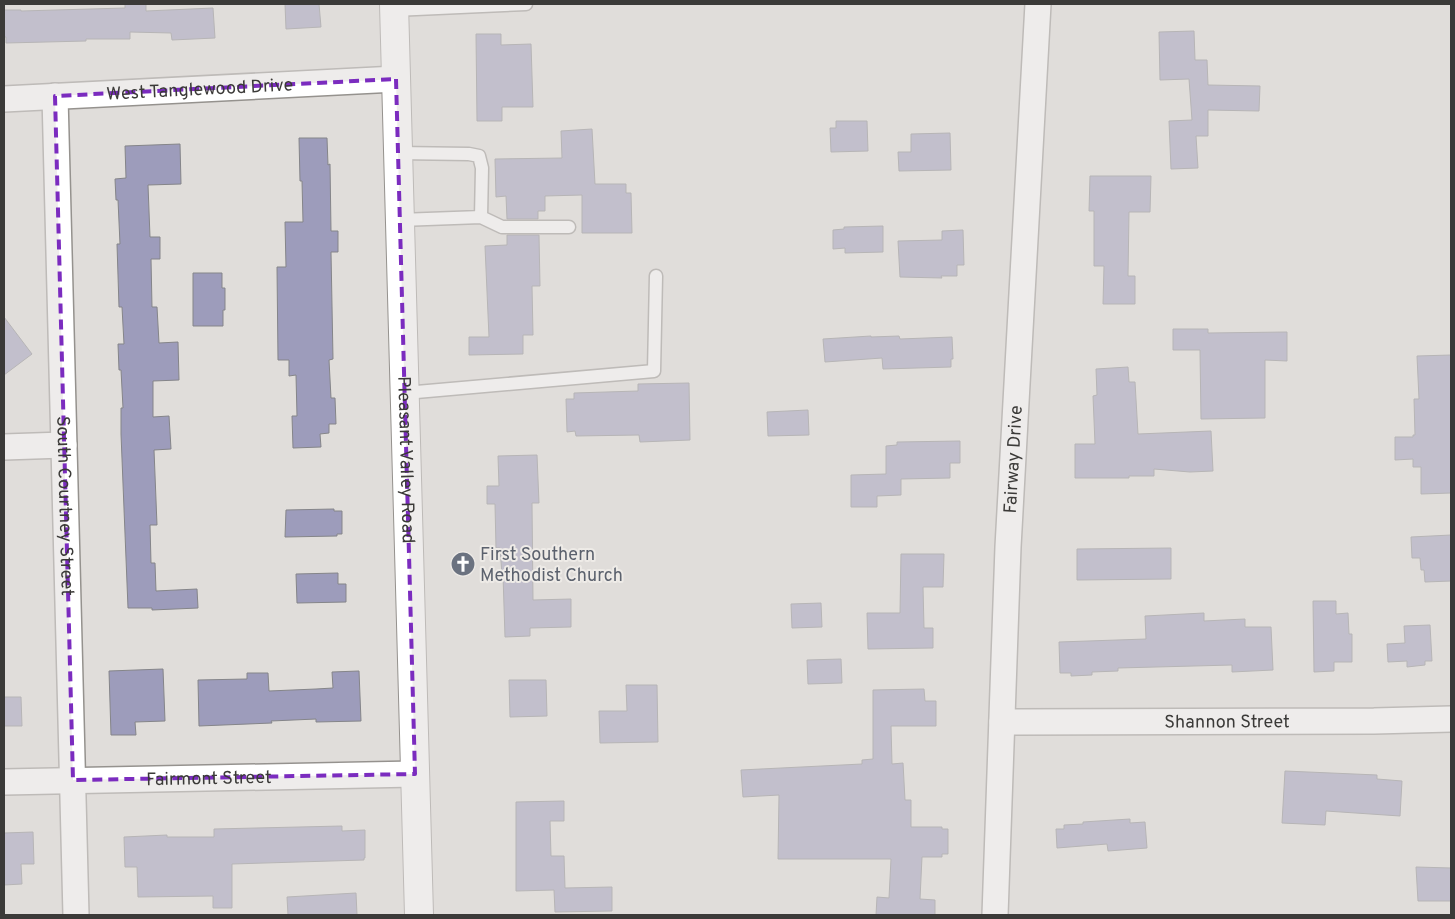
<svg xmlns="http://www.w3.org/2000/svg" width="1455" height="919" font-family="Overpass,sans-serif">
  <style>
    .building { fill: #9d9cbb; stroke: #858589 }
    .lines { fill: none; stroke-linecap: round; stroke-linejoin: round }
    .service-casing { stroke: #95928e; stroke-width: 15 }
    .minor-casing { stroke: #95928e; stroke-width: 28 }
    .tertiary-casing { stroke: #95928e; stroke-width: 30 }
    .service { stroke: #fff; stroke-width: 12 }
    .minor { stroke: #fff; stroke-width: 25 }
    .tertiary { stroke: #fff; stroke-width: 28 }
    .marked { fill: none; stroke: #7b2cbf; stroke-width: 4; stroke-dasharray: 10 6; stroke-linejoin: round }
    .labels { text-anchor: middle; stroke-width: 4; stroke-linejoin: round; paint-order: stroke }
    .street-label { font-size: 18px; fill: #3b3a38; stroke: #eeebe7 }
    .worship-label { font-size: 18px; fill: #5b616d; stroke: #eeebe7; text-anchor: start }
  </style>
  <rect width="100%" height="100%" fill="#e0ddda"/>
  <path class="building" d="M125,4h21v7l67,-3 2,30 -43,2 -1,-7 -41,-1v7h-44v2l-80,2v-6h-2v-27h17v1l104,-3z
    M285,4h34l2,23 -35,2z
    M1194,31l1,29h12l1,25 52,1 -1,25 -51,-1v26h-12l2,32 -27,1 -2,-48 23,-1 -3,-41 -29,1 -1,-48z
    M476,34h25v11l30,-1 2,63h-31v14h-25z
    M836,121h31l1,30 -37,1 -1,-24h6z
    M592,129l3,55h31v9h5l1,40h-50v-38l-37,1v15h-7v8h-31l-1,-23 -10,1 -1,-38 67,-1 -1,-27z
    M950,133l1,37 -52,1 -1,-19h13v-18z
    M299,138h28l1,27 2,-1 1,67h7v21h-7l2,107 -4,1 2,38h4l1,26h-7v9l-9,1 1,13 -28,1 -1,-32h5l-1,-41 -7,1v-16h-11l-1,-93h9l-1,-45h18l-1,-41h-2z
    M180,144l1,40 -33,1 2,52h10v22h-9l1,48h5l2,36 19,-1 1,38 -26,1v36l16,-1 2,33 -17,1 3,75h-7l1,38h4l1,28 41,-2 1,19 -46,2v-2h-24l-7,-174v-26h2l-2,-38h-2l-1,-26h6l-2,-37h-3l-2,-63h3l-2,-44h-2l-1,-21 11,-1 -1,-32z
    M1090,176h61l-1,36h-21l-1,64h7v28h-32l1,-38h-10v-55h-5z
    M883,226v26l-38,1v-5l-12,1v-19l11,-1v-2z
    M963,230l1,35h-7v11h-16l1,2 -42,-1 -2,-36 44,-1v-9z
    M507,235h32l1,51h-8l1,49h-10v19l-54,1v-18h20l-4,-91 22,-1z
    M193,273h29v15h3v22h-2v16h-30z
    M4,317l28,37 -28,21z
    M1173,329h35v4l79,-1v29l-22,-1v58l-64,1 -1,-69h-27z
    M871,336v1l28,-1 1,3 52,-2 1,22h-2v8l-68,2 -1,-11 -57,4 -2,-23z
    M1451,355v138l-30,1v-27h-8v-8l-18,1v-23h18v-2h2l-1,-36h5l-2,-43z
    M1128,367l1,15h6l3,52 73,-3 2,40 -23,1 -36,-3v7h-25v2h-54v-34h20l-2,-48 4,-1 -1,-26z
    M689,383l1,57 -50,2 -1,-7 -63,1 -1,-5 -8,1 -1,-33h8v-6l64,-2v-7z
    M808,410l1,25 -41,1 -1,-24z
    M960,441v22h-10v15l-49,1v16l-24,1v11h-26v-32l35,-1v-28l11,-1v-3z
    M537,455l2,48h-7l1,97 38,-1v28l-41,1v8l-25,1 -2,-62h-1l-2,-27h-4l-1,-44h-8v-18h12l-1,-30z
    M334,509v2h8v23h-5v2l-52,1 1,-27z
    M1451,535v46l-26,1 -1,-12h-3l-1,-12h-8l-1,-21z
    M1171,548v31l-94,1v-31z
    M901,554h43l-1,33h-20l1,41h9v20l-65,1 -1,-36h33z
    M338,573v11h8v18l-49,1 -1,-29z
    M1313,601h23v13l12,-1 1,21h3v28h-18v9l-20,1z
    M821,603l1,24 -30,1 -1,-24z
    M1204,613v8l41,-2v8h26l2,43 -41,2v-7l-114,3v3l-26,1v3l-21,1v-3h-11l-1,-31 87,-3 -1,-23z
    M1430,625l2,36h-7v4l-18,2v-6l-19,1 -1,-18 18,-1 -1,-17z
    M841,659l1,24 -34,1 -1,-24z
    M163,669l2,52 -30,1 1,13h-25l-2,-64z
    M359,671l2,50 -45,1v-3l-45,2 1,2 -73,3 -1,-46 49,-1v-6h21l1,18 47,-2 17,-1 -1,-16z
    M509,680h37l1,36 -37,1z
    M626,685h31l1,57 -58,1 -1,-32h28z
    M924,689l1,12h11v25h-45l1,38 11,-1 2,37h6v27h31v2h6v25h-6v3h-20l-2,42 15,1v15h-59l1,-18 12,1 2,-39h-113l1,-64 -36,2 -2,-27 121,-6v-4l11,-1v-69z
    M4,697h17l1,29h-18z
    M1285,771l92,4v4l25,2 -2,35 -74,-5 -1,14 -43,-2z
    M564,801v20h-14l1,35h13l1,32 47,-1v24l-57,1 -1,-22 -38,1v-89z
    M1130,819v4l15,-1 2,26 -39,3 -1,-7 -50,4 -1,-19h8v-4l19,-1v-2z
    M342,826v5l23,-1v28h-1v2l-132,4v44h-19v-12l-75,1 -1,-30h-12l-1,-30 43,-2v2h47v-8z
    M33,832l1,32h-13l1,20 -18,1v-52z
    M1416,867l35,1v33h-33z
    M356,893l1,22h-69l-1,-18z"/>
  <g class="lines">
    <defs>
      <path id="service" d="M394,10l132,-6
        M398,153l71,1 10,2 3,12 -1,49 -81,3
        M481,217l21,10h67
        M405,393l249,-22 2,-95"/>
      <g id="minor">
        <path id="s1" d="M55,96l21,819"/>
        <path id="s2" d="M4,99l392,-20"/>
        <path d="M4,447l60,-2"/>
        <path id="s3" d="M1002,722l372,-1 77,-2"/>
        <path id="s4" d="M4,782l411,-8"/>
        <path id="s5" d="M995,915l13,-368 30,-543"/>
      </g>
      <g id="tertiary">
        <path id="s6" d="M394,4l25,911"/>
      </g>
    </defs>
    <use href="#service" class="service-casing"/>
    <use href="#minor" class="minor-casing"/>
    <use href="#tertiary" class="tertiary-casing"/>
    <use href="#service" class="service"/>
    <use href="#minor" class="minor"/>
    <use href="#tertiary" class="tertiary"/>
  </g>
  <path d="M0 0H1455V919H0ZM396,79l19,695 -342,6 -18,-684z" fill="#e0ddda" fill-opacity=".55" fill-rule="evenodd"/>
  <path class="marked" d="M396,79l19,695 -342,6 -18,-684z"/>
  <defs>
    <symbol id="church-disc" viewBox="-11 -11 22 22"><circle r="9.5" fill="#6b7280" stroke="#eeebe7"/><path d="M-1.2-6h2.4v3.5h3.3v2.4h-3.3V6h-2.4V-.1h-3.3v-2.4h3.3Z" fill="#fff"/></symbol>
  </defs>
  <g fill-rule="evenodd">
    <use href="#church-disc" x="449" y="550" width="28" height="28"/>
  </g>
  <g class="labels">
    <g class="street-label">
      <text dy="6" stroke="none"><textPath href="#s2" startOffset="196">West Tanglewood Drive</textPath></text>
      <text dy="6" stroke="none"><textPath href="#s6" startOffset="456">Pleasant Valley Road</textPath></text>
      <text dy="6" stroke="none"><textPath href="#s5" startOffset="456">Fairway Drive</textPath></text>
      <text dy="6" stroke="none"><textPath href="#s1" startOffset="410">South Courtney Street</textPath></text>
      <text dy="6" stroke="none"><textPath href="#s3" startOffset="225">Shannon Street</textPath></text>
      <text dy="6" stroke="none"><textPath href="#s4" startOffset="205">Fairmont Street</textPath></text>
    </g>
    <g class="worship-label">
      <text x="480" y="560">First Southern<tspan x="480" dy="21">Methodist Church</tspan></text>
    </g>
  </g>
  <rect width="1455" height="919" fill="none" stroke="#3b3a38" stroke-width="10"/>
</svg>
